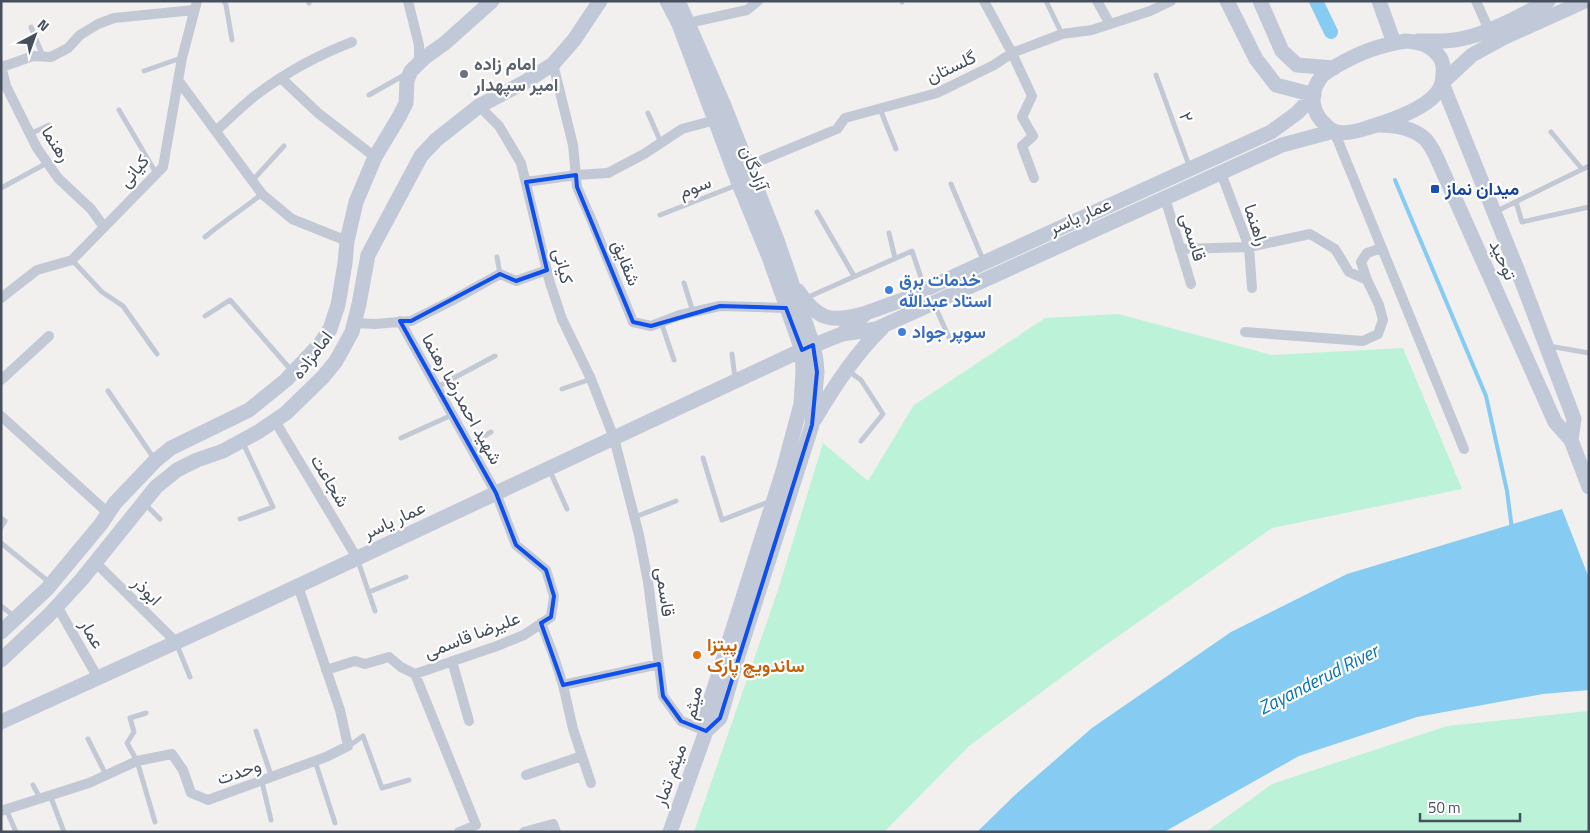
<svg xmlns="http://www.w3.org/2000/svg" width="1590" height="833" font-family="'Titillium Web',Vazirmatn,sans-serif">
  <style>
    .green { fill: #bbf2d8 }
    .water { fill: #86cbf1 }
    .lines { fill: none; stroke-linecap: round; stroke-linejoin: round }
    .stream { stroke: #86cbf1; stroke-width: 4 }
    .canal { stroke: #86cbf1; stroke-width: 14 }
    .lane { stroke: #c2c9d5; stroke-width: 5 }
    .street { stroke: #c2c9d5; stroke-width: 10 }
    .secondary { stroke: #c1c9d9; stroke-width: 15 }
    .marked { fill: none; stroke: #0f4fec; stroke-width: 4; stroke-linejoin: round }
    .worship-dot { fill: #6b7280; stroke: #fff; stroke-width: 2 }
    .transit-dot { fill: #1a4fb4; stroke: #fff; stroke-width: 2 }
    .shop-dot { fill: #3f7fe0; stroke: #fff; stroke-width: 2 }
    .food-dot { fill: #e8710a; stroke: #fff; stroke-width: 2 }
    .labels { text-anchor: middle; stroke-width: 4.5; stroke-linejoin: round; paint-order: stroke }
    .worship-label { font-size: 18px; font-weight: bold; fill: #5b616d; stroke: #fff; text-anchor: start }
    .street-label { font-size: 18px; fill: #464f5e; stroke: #fff }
    .transit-label { font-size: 18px; font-weight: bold; fill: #164399; stroke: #fff; text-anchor: start }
    .shop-label { font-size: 18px; font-weight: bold; fill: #366cbe; stroke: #fff; text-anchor: start }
    .food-label { font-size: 18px; font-weight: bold; fill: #c56008; stroke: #fff; text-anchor: start }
    .water-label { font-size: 19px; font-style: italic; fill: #0575b2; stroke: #fff }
  </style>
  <rect width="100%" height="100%" fill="#f2efef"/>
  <path class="green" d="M1118,314l154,41 131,-7 59,141 -190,39 -182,128 -121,90 -85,86h-190l84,-242 45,-147 45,38 46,-76 131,-87z
    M1589,711v121h-383l66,-48 175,-58z"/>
  <path class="water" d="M1562,509l27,69v112l-46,4 -126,23 -118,39 -135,76h-187l39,-38 76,-66 139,-96 116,-58z"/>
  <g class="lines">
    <path class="stream" d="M1395,180l91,216 21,95 5,38"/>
    <path class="canal" d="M1316,1l15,31"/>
    <path class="lane" d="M224,1l2,4 6,35
      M308,1l1,2
      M902,1v1
      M1046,1l16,33
      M31,27l12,29
      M144,71l37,-13
      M1156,75l34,93
      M369,95l37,-21
      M880,109l16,40
      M119,110l37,63
      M648,113l13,30
      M1551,132l31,37
      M30,134l19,-9
      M252,181l32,-35
      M951,184l33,78
      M1,188l46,-25
      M1516,202l6,20 67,-15
      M1497,211l92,-45
      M817,212l37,64
      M660,215l77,-30
      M889,233l6,25
      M205,237c18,-15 38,-28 57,-43
      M497,257l3,17
      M72,260l30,32 21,14 34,48
      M684,283l9,29
      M806,298l106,-47 13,38
      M934,304l17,38
      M205,316l25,-16 62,71
      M661,322l13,38
      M1549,346l40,7
      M732,354l3,24
      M847,370l14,10 22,34 -22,27
      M437,387l58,-31
      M562,389l29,-10
      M108,391l47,69
      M401,438l51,-23
      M469,445l22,-13
      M703,458l19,62 49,-19
      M550,471l17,38
      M144,503l16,16
      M635,517l41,-16
      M1,518l4,3 -4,6
      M240,519l33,-12 -30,-64
      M1,543l48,39
      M358,561l17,50
      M369,592l37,-15
      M1,606l13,10
      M177,645l13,32
      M146,713l-16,5 4,14 -7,11 10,18 18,61
      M256,731l16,47
      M88,739l18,36
      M349,746l14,-10 19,52 27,-8
      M315,761l20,62
      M262,782l9,38
      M33,785l7,13
      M50,795l14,37
      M6,809l10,23"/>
    <path class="street" d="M408,1l11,44v17
      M984,1l28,52 20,43 -10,21 11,19 -11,10 12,32
      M1097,1l13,23
      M1476,1l13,29
      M688,23l59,-13 11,-9
      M553,64l20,81 4,42 15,34 41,101 18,4 29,-11 40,-9 66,2
      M1,65l5,21 31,62 21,30 33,31 13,18
      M2,67l31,-11 18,1 17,-9 12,-13 18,-11 16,-6 80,-8
      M281,78l37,35 57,44
      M178,80l84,114 30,25 55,22
      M479,106l20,20 22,37 29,120 12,36 29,60 23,59 25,97 9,47 15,114 18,25 25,10
      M216,131c13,-12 26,-25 40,-36 29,-22 62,-40 96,-53
      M1334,131l130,318
      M748,166l89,-37 8,-11 92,-25 57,-28 18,-12 50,-19 30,-4 58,-19 21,-10
      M1221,173l28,74 3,41
      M526,182l50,-7 32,-2 36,-19 38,-25 33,-9
      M1165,198l26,86
      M1180,249l69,-2 61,-13 25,15 14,23 18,8
      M1,298l36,-28 35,-10 91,-93 19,-109 15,-57
      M354,323l21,1 36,-3 40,-20 49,-27 16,7 31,-11
      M1245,332l118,9 15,-7 5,-14 -4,-15 -12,-25 -6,-18 6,-9 15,-5
      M1,380l48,-44
      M1,416l107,97
      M275,421l82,137
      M95,562l81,80
      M57,606l41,72
      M541,623l12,31 10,31 10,44 18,54
      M452,661l17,60
      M326,670l29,-9 10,3 24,-7 12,10 14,7 82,-28 27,-11 27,-18 3,-21 -8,-26 -30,-25 -20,-52 -96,-172
      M415,674l61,151 -17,7
      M563,685l96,-21
      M526,775l56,-19
      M1,811l88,-28 48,-22 35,-7 11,16 8,23 17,7 118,-43 22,-11 -8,-36 -42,-124
      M524,832l29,-8 3,8"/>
    <path class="secondary" d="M667,1l12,23 60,160 30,73 33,93 1,21 -2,33 -18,67 -76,240 -1,20 14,-13 16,-56 76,-237 5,-53 -1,-12 -3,-15 -36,-105 -54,-137 -45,-102
      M1227,1l29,58 20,26 38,10
      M1260,1l22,50 15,14 37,3
      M1379,1l15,42
      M1406,41c15,1 26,4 35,18 2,5 3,10 2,15 0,8 -2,15 -8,21 -14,16 -48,27 -68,33 -9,3 -24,7 -34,3 -2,-1 -4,-3 -6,-5 -16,-13 -19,-33 -5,-50 4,-4 11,-8 16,-11 23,-13 42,-20 68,-24z
      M1418,41c17,0 34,1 51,-4 27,-7 54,-23 79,-36
      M1442,83l77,191 55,145 -3,21
      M1442,83l30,-28 33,-18 80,-36
      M1378,125c16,0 33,2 46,13 5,4 8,11 11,16l120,268 16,18 18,47
      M798,291c20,29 33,32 65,23
      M842,334l24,-21 36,-13 369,-168 26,-19 17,-18
      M815,419c19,-33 40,-65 68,-92
      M1,632l46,-43 54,-65 14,-21 40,-42 16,-13 78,-38 37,-30 34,-36 10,-15 8,-24 7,-42 2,-22 9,-39 19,-45 24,-40 7,-14 1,-23 4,-9 13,-13 21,-15 47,-42
      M1,660l48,-45 33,-36 74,-92 21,-17 20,-10 26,-9 35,-19 28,-19 37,-36 13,-16 16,-29 7,-28 9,-49 53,-99 15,-16 43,-34 46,-24 28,-18 21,-24 26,-39
      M1,722l224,-102 577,-270 40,-16 34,-5 406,-184 52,-14
      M670,832l36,-101"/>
  </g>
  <path class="marked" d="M576,175l1,12 56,135 18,4 69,-20 66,2 16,42 11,-5 4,27 -5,53 -92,293 -14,13 -25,-10 -18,-25 -4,-32 -96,21 -22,-62 10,-6 3,-21 -8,-26 -30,-25 -20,-52 -96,-172h11l89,-47 16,7 31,-11 -21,-88z"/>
  <circle class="worship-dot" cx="464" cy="74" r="5"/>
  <rect class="transit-dot" x="1430" y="184" width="10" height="10" rx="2.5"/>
  <g class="shop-dot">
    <circle cx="889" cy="290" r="5"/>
    <circle cx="902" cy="332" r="5"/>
  </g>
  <circle class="food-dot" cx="697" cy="655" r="5"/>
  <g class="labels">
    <g class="worship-label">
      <text x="474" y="70">امام زاده<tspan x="474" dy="21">امیر سپهدار</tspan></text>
    </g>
    <g class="street-label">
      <text transform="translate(951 67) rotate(-25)" y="6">گلستان</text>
      <text transform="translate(1186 117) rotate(70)" y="6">۲</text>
      <text transform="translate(56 144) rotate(58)" y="6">رهنما</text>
      <text transform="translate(754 168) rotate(69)" y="6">آزادگان</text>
      <text transform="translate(134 171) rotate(-50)" y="6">کیانی</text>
      <text transform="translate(695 187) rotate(-21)" y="6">سوم</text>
      <text transform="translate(1080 216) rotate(-24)" y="6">عمار یاسر</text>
      <text transform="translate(1256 225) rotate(72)" y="6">راهنما</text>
      <text transform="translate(1193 237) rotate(73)" y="6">قاسمی</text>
      <text transform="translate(1503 260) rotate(66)" y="6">توحید</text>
      <text transform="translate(626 263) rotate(68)" y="6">شقایق</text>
      <text transform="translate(563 266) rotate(76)" y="6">کیانی</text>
      <text transform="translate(312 355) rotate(-53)" y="6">امامزاده</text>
      <text transform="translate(462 399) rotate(61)" y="6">شهید احمدرضا رهنما</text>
      <text transform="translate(330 481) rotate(59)" y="6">شجاعت</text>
      <text transform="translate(394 520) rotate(-25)" y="6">عمار یاسر</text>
      <text transform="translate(147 591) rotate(45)" y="6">ابوذر</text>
      <text transform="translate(665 592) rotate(82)" y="6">قاسمی</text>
      <text transform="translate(92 634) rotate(60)" y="6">عمار</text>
      <text transform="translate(472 635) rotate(-21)" y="6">علیرضا قاسمی</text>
      <text transform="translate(693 703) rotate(-79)" y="6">میثم</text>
      <text transform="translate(239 772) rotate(-19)" y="6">وحدت</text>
      <text transform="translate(670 775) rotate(-70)" y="6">میثم تمار</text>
    </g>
    <g class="transit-label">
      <text x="1445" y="195">میدان نماز</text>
    </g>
    <g class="shop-label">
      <text x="899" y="286">خدمات برق<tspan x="899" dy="21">استاد عبدالله</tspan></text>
      <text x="912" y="338">سوپر جواد</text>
    </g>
    <g class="food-label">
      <text x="707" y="651">پیتزا<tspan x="707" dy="21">ساندویچ پارک</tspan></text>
    </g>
    <g class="water-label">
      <text transform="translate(1318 679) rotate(-27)" y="7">Zayanderud River</text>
    </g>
  </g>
  <rect width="1590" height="833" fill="none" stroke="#464f5e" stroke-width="5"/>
  <g transform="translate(35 35) rotate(41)" stroke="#ffffff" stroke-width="4" paint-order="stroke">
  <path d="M0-4L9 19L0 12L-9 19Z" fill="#464f5e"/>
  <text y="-8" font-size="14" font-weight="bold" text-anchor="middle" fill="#464f5e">N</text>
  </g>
  <path d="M1420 813v8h100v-8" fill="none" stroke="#464f5e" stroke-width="2.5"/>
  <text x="1428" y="813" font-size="15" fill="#464f5e" stroke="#ffffff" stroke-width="4" paint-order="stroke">50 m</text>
</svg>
